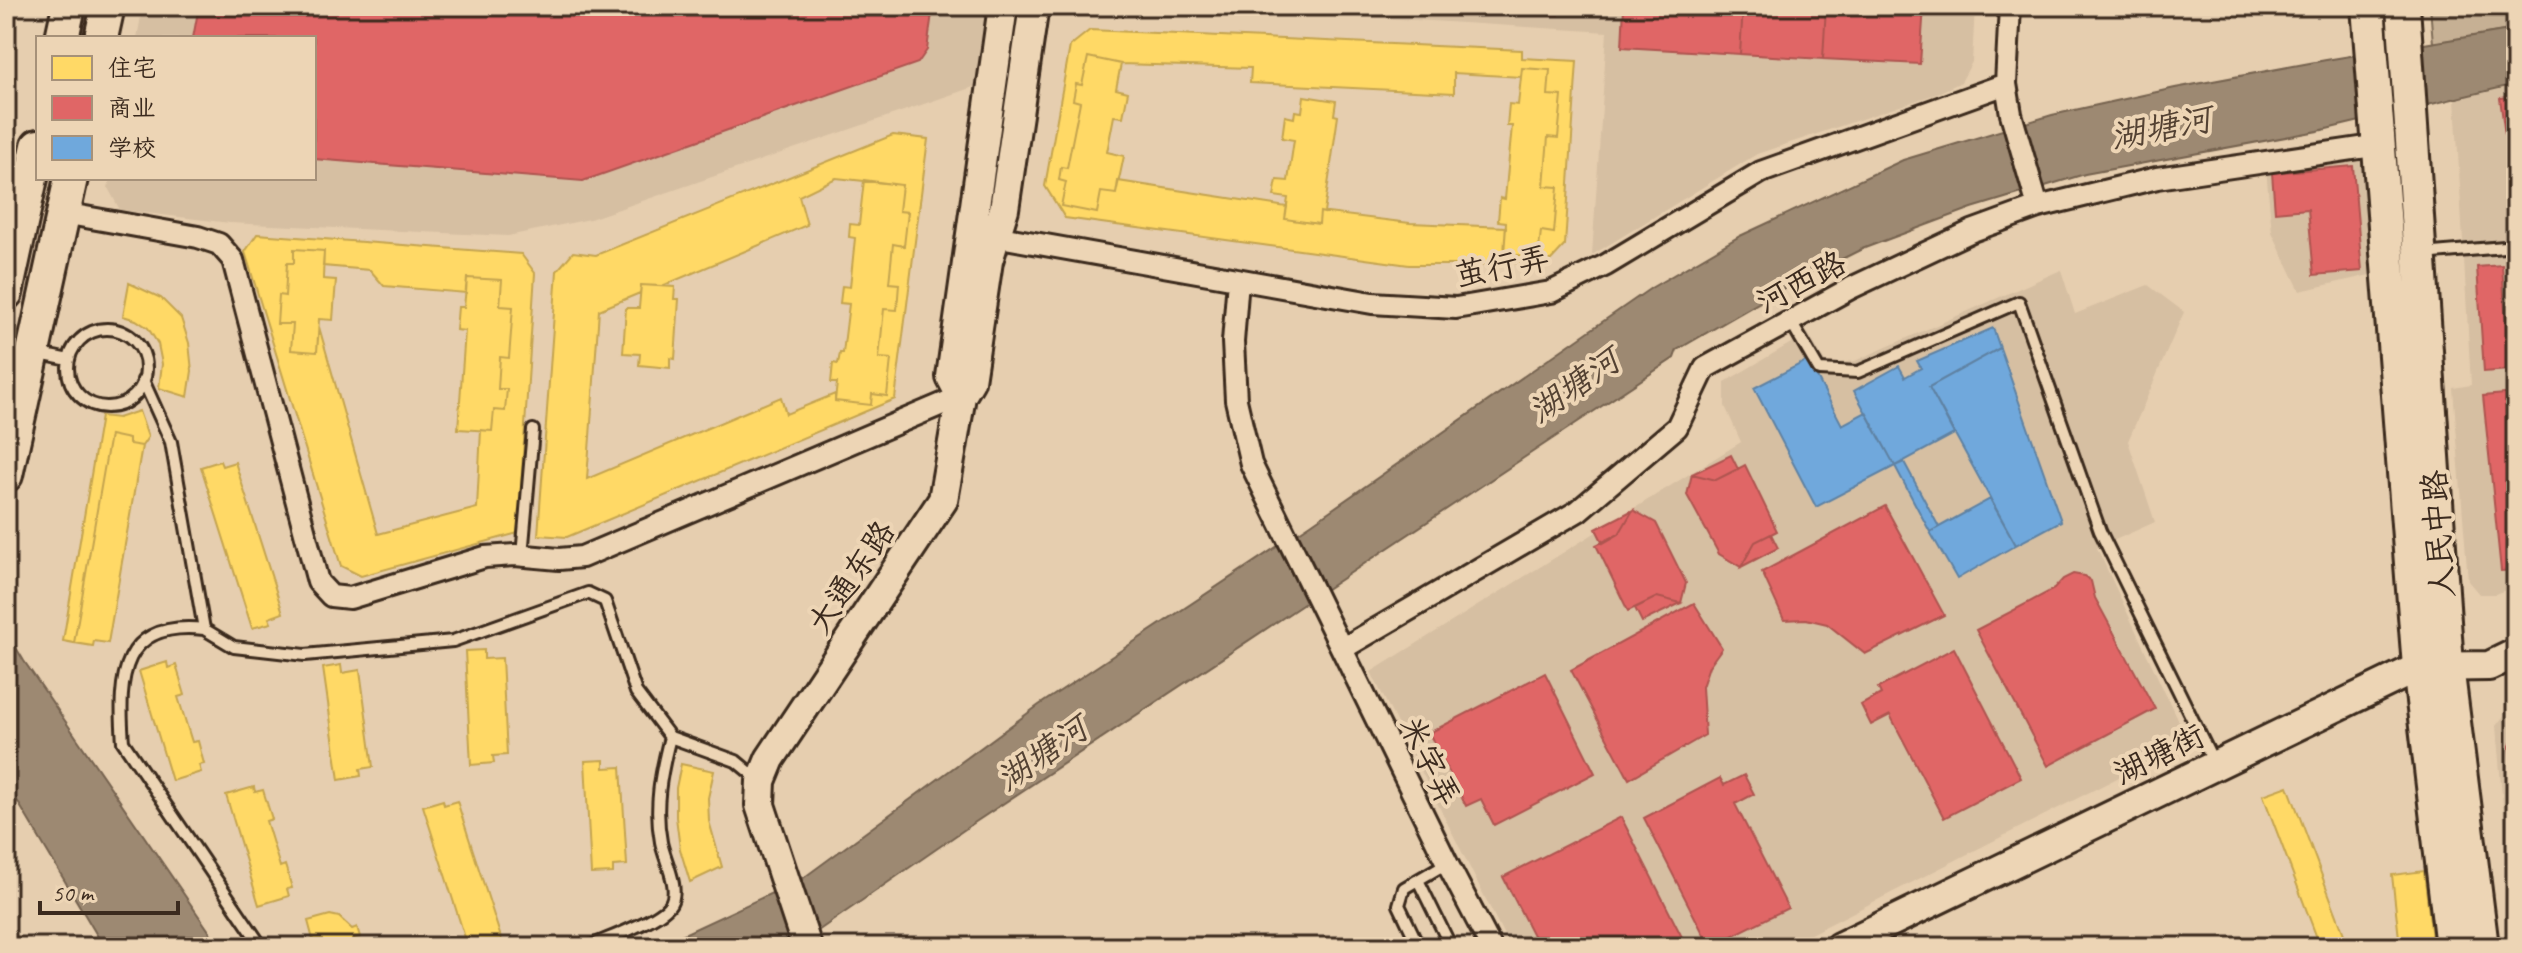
<svg xmlns="http://www.w3.org/2000/svg" width="2522" height="953" font-family="Caveat,'LXGW WenKai TC',sans-serif">
  <style>
    .built { fill: #d6bfa2 }
    .green { fill: #c6b094; stroke: #806d59; stroke-width: 2 }
    .water { fill: #9d8972; stroke: #766350; stroke-width: 2 }
    .homes { fill: #ffd966; stroke: #c4a450; stroke-width: 2; fill-rule: evenodd }
    .shops { fill: #e06666; stroke: #ae5450; stroke-width: 2 }
    .schools { fill: #6fa8dc; stroke: #5f82a3; stroke-width: 2 }
    .lines { fill: none; stroke-linecap: round; stroke-linejoin: round }
    .lane-casing { stroke: #3b2a1e; stroke-width: 16 }
    .street-casing { stroke: #3b2a1e; stroke-width: 26 }
    .secondary-casing { stroke: #3b2a1e; stroke-width: 34 }
    .primary-casing { stroke: #3b2a1e; stroke-width: 38 }
    .lane { stroke: #edd5b5; stroke-width: 10 }
    .street { stroke: #edd5b5; stroke-width: 20 }
    .secondary { stroke: #edd5b5; stroke-width: 28 }
    .primary { stroke: #edd5b5; stroke-width: 32 }
    .labels { text-anchor: middle; stroke-width: 8; stroke-linejoin: round; paint-order: stroke }
    .street-label { font-size: 32px; fill: #3b2a1e; stroke: #edd5b5 }
    .water-label { font-size: 34px; font-style: italic; fill: #544233; stroke: #edd5b5 }
  </style>
  <rect width="100%" height="100%" fill="#e6ceaf"/>
  <filter id="ink" filterUnits="userSpaceOnUse"><feTurbulence type="fractalNoise" baseFrequency=".0125" numOctaves="2"/><feDisplacementMap in="SourceGraphic" scale="16" xChannelSelector="R" yChannelSelector="G"/><feConvolveMatrix kernelMatrix="1 2 1 2 8 2 1 2 1" color-interpolation-filters="sRGB"/></filter>
  <g filter="url(#ink)">
    <path class="built" d="M143,6h849l-10,78 -392,135 -82,17 -278,-13 -110,-13 -12,-22 2,-10h204v-140h-177z
      M1194,6h781l-3,56 -11,20 -25,12 -179,60 -165,101 15,-223z
      M2516,84v502l-21,8h-16l-11,-13 -15,-193 18,-3 -16,-286z
      M2361,160l13,114 -74,17 -28,-59 -6,-63z
      M2061,270l14,44 73,-29 36,27 -56,129 27,81 -58,26 91,194 -403,205h-275l-139,-275 370,-230 -16,-36v-24l83,-49 18,31 29,-3z
      M2516,700v235h-2l-18,-209z"/>
    <path class="green" d="M2430,6h86v23l-83,14z"/>
    <path class="water" d="M2516,29v55l-198,47 -233,43 -113,34 -110,41 -74,37 -111,64 -3,8 -703,467 -156,108 -29,14h-130l146,-68 237,-174 272,-181 340,-236 89,-52 163,-76 149,-45 123,-27 151,-28z
      M6,631l18,30 196,286h-116l-98,-165z"/>
    <path class="homes" d="M1090,30l432,20v8l55,3 -12,184 -14,15 -60,5h-82l-344,-47 -20,-32 25,-140zM1088,57l33,7 130,4 -1,15 204,10v-20l67,4 1,-9 28,2 -2,25 14,1 -4,42 -10,-1 -4,49 14,1 -4,46 -13,-2 -3,26 -34,-3 2,-27 -96,-4 -90,-11 -1,12 -34,-5 2,-12 -169,-26 -2,13 -15,-2 -4,21 -36,-7 5,-24 -7,-2 2,-13 6,1 13,-66 -7,-2 3,-16 6,1z
      M1088,57l33,7 -5,25 12,3 -5,25 -9,-1 -7,36 17,4 -8,38 -15,-2 -4,21 -36,-7 5,-24 -7,-2 2,-13 6,1 13,-66 -7,-2 3,-16 6,1z
      M1522,68l28,2 -2,25 14,1 -4,42 -10,-1 -4,49 14,1 -4,46 -13,-2 -3,26 -34,-3 2,-32 -8,-1 2,-23 5,1 7,-73h-5l2,-22 9,1z
      M1304,96l32,5 -2,14 4,1 -14,97 -4,-1 -1,12 -34,-5 3,-21 -14,-2 3,-16 11,1 6,-41 -12,-2 3,-22 9,2 1,-7 7,1z
      M893,135l35,4 -33,260 -328,138 -29,-2 19,-264 16,-19 23,3zM836,178l66,7 -3,26 9,1 -4,34 -11,-2 -4,39 10,1 -2,26 -13,-1 -5,49 12,1 -4,37 -15,-2 -1,11 -36,-4v-7l-49,20 -5,-17 -194,82 12,-169 41,-17 1,-8 21,1 145,-61 -8,-29z
      M864,180l38,5 -3,26 9,1 -4,34 -11,-2 -4,39 10,1 -2,26 -13,-1 -5,49 12,1 -4,37 -15,-2 -1,11 -36,-4 2,-18h-6l2,-20 5,1 2,-11h3l6,-49 -9,-1 2,-17 8,1 5,-49 -6,-1 1,-13 9,1z
      M257,234l264,20 14,19 -17,260 -157,43 -20,-10 -96,-314zM294,249l30,2 -1,15 47,4 14,16 82,7 1,-15 35,2 -2,26 13,1 -4,51 -9,-1 -2,32h9l-2,22 -11,-1 -2,21 -11,-1 -4,78 -99,26 -59,-207 -2,25 -26,-2 2,-26h-16l2,-29 6,1 2,-33h7z
      M294,249l30,2 -1,28 13,1 -3,40 -14,-1 -2,33 -26,-2 2,-26h-16l2,-29 6,1 2,-33h7z
      M467,278l35,2 -2,26 13,1 -4,51 -9,-1 -2,32h9l-2,22 -11,-1 -2,21 -34,-2 7,-98 -9,-1 2,-23h6z
      M129,283l32,15 20,20 8,25 3,28 -4,26 -29,-9 3,-24 -4,-20 -10,-16 -12,-8 -13,-4z
      M641,285l34,2 -1,12h5l-4,60 -5,-1v10l-31,-3 1,-11 -17,-1 3,-45h13z
      M139,411l9,26 -6,9 -13,-2v-5l-19,-4 -36,208 -11,-2 38,-225 17,2z
      M110,435l19,4v5l13,2 -34,197 -14,-2 -1,5 -19,-3z
      M220,461l2,5 13,-4 48,151 -14,5 2,5 -19,5 -51,-161z
      M484,650v9l18,-1 5,97 -14,1 1,7 -23,2 -6,-114z
      M167,662l1,6 8,-3 9,30 -7,2 14,45 6,-1 6,23 -5,1 2,7 -29,9 -33,-110z
      M341,665l1,8 18,-3 13,97 -13,2 1,7 -22,4 -16,-112z
      M604,760v8l17,-1 6,98 -14,1v7l-22,1 -6,-113z
      M681,764l33,7 -6,27 1,23 13,46 -32,15 -10,-33 -4,-32v-29z
      M2288,786l57,151 -25,9 -57,-151z
      M254,787l1,5 8,-2 9,29 -6,2 14,46 5,-2 7,23 -5,1 2,7 -30,9 -33,-110z
      M443,800l1,5 13,-4 47,146h-36l-45,-141z
      M2424,871l9,76h-33l-8,-72z
      M330,915l9,2 13,12 5,-2 3,10 -6,1 2,9h-41l-7,-26z"/>
    <path class="shops" d="M199,6h734l-6,44 -9,13 -335,118 -269,-22v-121h-121z
      M1371,6h102v6z
      M1473,6h85v9l-85,-3z
      M1624,6h119l-3,48 -118,-7z
      M1743,6h83l-3,53 -83,-5z
      M1826,6h98l-4,58 -97,-5z
      M2516,96v121l-16,-119z
      M2353,166l9,105 -48,4 -6,-66 -33,3 -3,-39z
      M2502,265l7,105 -25,2 -7,-105z
      M2516,393v177l-15,1 -18,-175z
      M1731,455l7,14 -22,11 -24,-6z
      M1745,465l32,66 -22,11 -14,25 -22,-13 -32,-59 5,-21 24,6z
      M1885,506l59,109 -79,39 -38,-30 -21,-5 -22,1 -22,-48z
      M1633,510l23,13 30,60 -5,20 -24,-6 -29,14 -32,-66 23,-11z
      M1633,510l-14,24 -16,9 -7,-14z
      M1771,534l7,14 -37,19 14,-25z
      M2073,574l11,2 7,5 4,17 60,111 -107,57 -72,-136 78,-41 9,-10z
      M1657,597l24,6 -39,19 -7,-14z
      M1694,603l28,45 -13,18 -7,21 3,48 -76,44 -58,-109z
      M1954,648l67,130 -77,40 -54,-103 -19,10 -10,-20 20,-11 -3,-6z
      M1545,673l50,100 -101,52 -13,-26 -15,7 -37,-73z
      M2516,733v90l-6,-77z
      M1744,775l10,19 -19,10 53,104 -78,39 -66,-129 76,-40 4,7z
      M1621,817l66,130h-148l-36,-70z"/>
    <path class="schools" d="M1993,328l7,20 -71,39 25,47 -59,32 -41,-75 45,-25 6,11 16,-9 -4,-7z
      M2000,348l61,173 -45,24 -87,-158z
      M1808,360l34,65 24,-13 29,54 -79,41 -62,-119z
      M1904,462l35,65 -9,5 -35,-66z
      M1990,499l26,46 -59,34 -27,-47z"/>
    <g class="lines">
      <defs>
        <path id="lane" d="M2422,254l94,-8
          M1791,322l28,48 39,2 161,-70 81,229 114,232
          M68 368a39 39 0 1 1 78 0a39 39 0 1 1-78 0Z
          M35,353l34,7
          M143,380l28,62 33,187 30,18 71,8 148,-14 135,-48 17,8 31,91 34,45 66,24 23,19
          M522,556l11,-126
          M204,629c-83,-9 -86,48 -81,113l139,205
          M1418,880l33,67
          M589,947c18,-9 72,-27 82,-44 9,-16 -7,-44 -10,-61 -7,-36 0,-70 9,-105
          M1419,947l-20,-42 5,-17 43,-25
          M2496,947l20,-3"/>
        <path id="street" d="M2010,6l-4,78 5,30 27,93
          M63,213l135,24 21,7 14,16 85,322 13,14 19,2 135,-41 30,-2 44,4 23,-2 379,-161
          M983,234l389,69 84,5 95,-16 55,-27 155,-93 245,-88
          M1238,280l-5,62 3,58 15,64 196,399 44,84
          M1342,649l236,-138 99,-84 28,-59 144,-79 123,-58 66,-24 119,-29 223,-33"/>
        <path id="secondary" d="M961,396l-10,-19 52,-371
          M807,947l-47,-142 1,-24 9,-22 173,-259 18,-104 9,-15 18,-120 16,-52 30,-203
          M1839,947l580,-280 70,-1 27,-13"/>
        <path id="primary" d="M2368,6l51,661 33,280
          M2403,6l44,660 35,281
          M62,38l7,-32
          M101,38l7,-32
          M6,293l32,-147
          M6,475l65,-297"/>
      </defs>
      <use href="#lane" class="lane-casing"/>
      <use href="#street" class="street-casing"/>
      <use href="#secondary" class="secondary-casing"/>
      <use href="#primary" class="primary-casing"/>
      <use href="#lane" class="lane"/>
      <use href="#street" class="street"/>
      <use href="#secondary" class="secondary"/>
      <use href="#primary" class="primary"/>
    </g>
  </g>
  <g class="labels">
    <g class="street-label">
      <text transform="translate(1502 266) rotate(-11)" y="11">茧行弄</text>
      <text transform="translate(1801 282) rotate(-28)" y="11">河西路</text>
      <text transform="translate(2438 534) rotate(-94)" y="11">人民中路</text>
      <text transform="translate(851 577) rotate(-56)" y="11">大通东路</text>
      <text transform="translate(2159 754) rotate(-26)" y="11">湖塘街</text>
      <text transform="translate(1430 761) rotate(64)" y="11">米字弄</text>
    </g>
    <g class="water-label">
      <text transform="translate(2161 127) rotate(-11)" y="12">湖塘河</text>
      <text transform="translate(1574 385) rotate(-35)" y="12">湖塘河</text>
      <text transform="translate(1042 753) rotate(-35)" y="12">湖塘河</text>
    </g>
  </g>
  <rect width="2522" height="953" fill="none" stroke="#edd5b5" stroke-width="32"/>
  <rect x="16" y="16" width="2490" height="921" fill="none" stroke="#3b2a1e" stroke-width="3" filter="url(#ink)"/>
  <rect x="36" y="36" width="280" height="144" fill="#edd5b5" stroke="#a69179" stroke-width="2"/>
  <rect x="52" y="56" width="40" height="24" fill="#ffd966" stroke="#a69179" stroke-width="2"/>
  <text x="108" y="76" font-size="24" fill="#3b2a1e">住宅</text>
  <rect x="52" y="96" width="40" height="24" fill="#e06666" stroke="#a69179" stroke-width="2"/>
  <text x="108" y="116" font-size="24" fill="#3b2a1e">商业</text>
  <rect x="52" y="136" width="40" height="24" fill="#6fa8dc" stroke="#a69179" stroke-width="2"/>
  <text x="108" y="156" font-size="24" fill="#3b2a1e">学校</text>
  <path d="M40 901v12h138v-12" fill="none" stroke="#3b2a1e" stroke-width="4"/>
  <text x="52" y="901" font-size="24" fill="#3b2a1e" stroke="#edd5b5" stroke-width="6" paint-order="stroke">50 m</text>
</svg>
